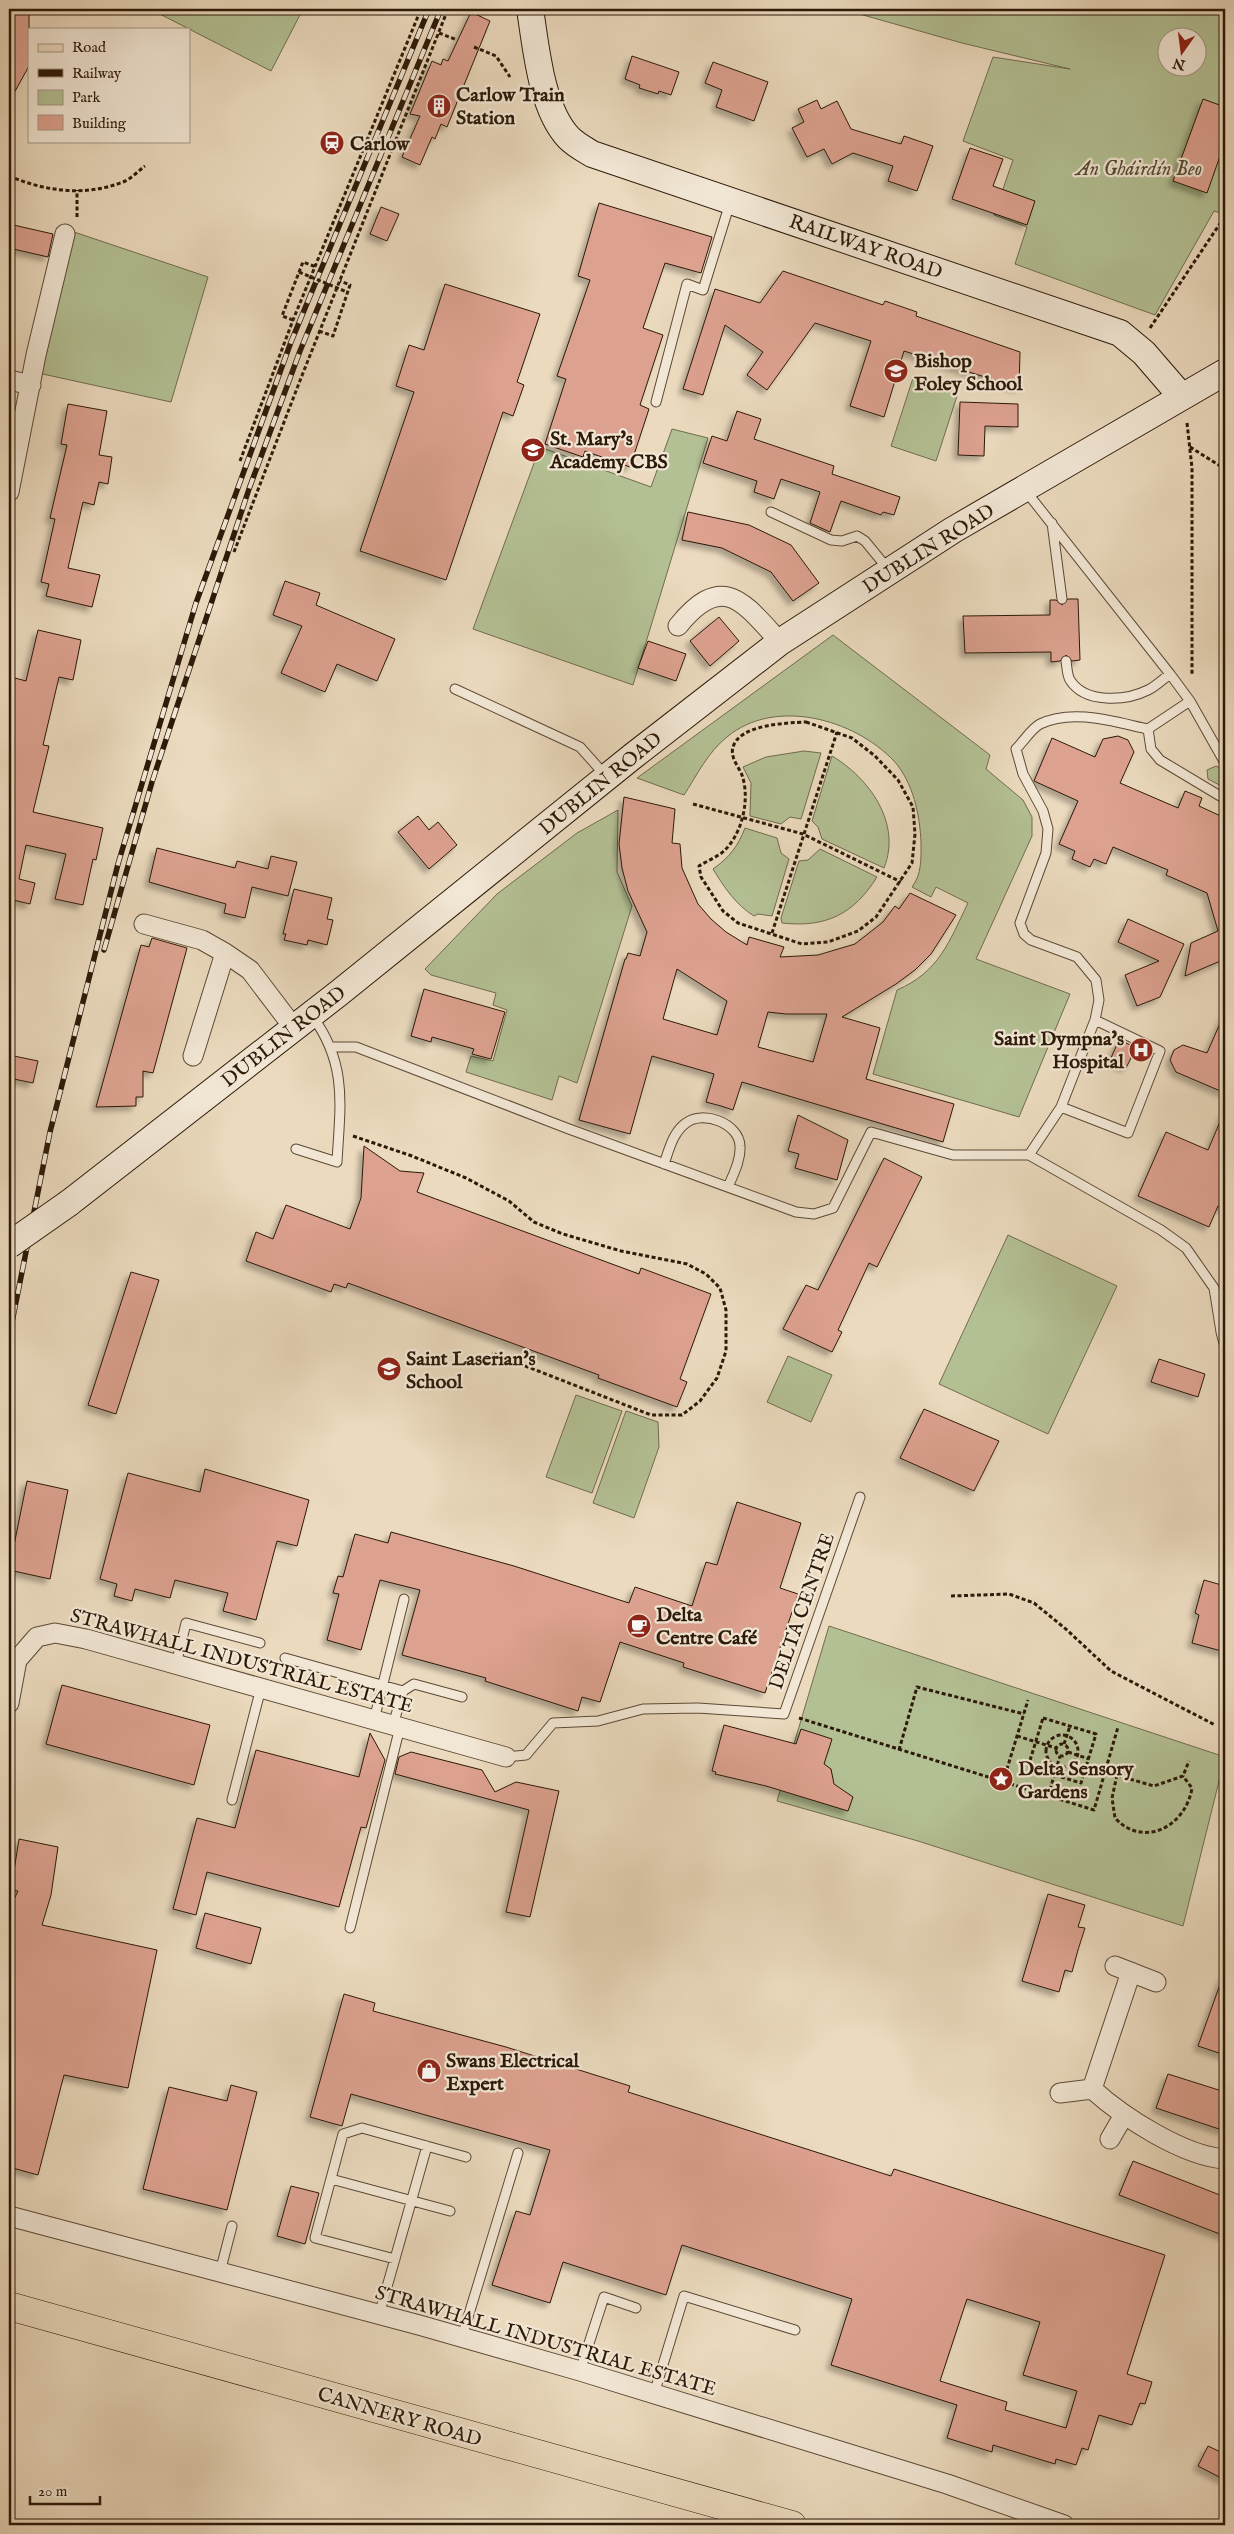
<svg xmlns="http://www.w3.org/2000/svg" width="1234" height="2534" font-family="'IM FELL English',serif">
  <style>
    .green { fill: #b3c094; stroke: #706c4e; fill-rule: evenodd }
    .building { fill: #dca18f; stroke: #2c1908; fill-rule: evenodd; filter: url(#shadow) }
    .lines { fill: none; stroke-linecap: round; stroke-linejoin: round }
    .lane-casing { stroke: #5c4936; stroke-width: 11 }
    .street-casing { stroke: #5c4936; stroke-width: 21 }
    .secondary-casing { stroke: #2c1908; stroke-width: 28 }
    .primary-casing { stroke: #2c1908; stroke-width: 29 }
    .path { stroke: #2c1908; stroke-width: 3; stroke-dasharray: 4 2.5; stroke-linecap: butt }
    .lane { stroke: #f2e7d5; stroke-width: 9 }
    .street { stroke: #f2e7d5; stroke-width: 19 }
    .secondary { stroke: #f2e7d5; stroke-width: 26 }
    .primary { stroke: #ebdabe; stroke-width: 28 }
    .rail-casing { stroke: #2c1908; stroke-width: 5.5 }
    .rail { stroke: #f2e7d5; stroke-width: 4; stroke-dasharray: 11; stroke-linecap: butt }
    .secondary-bridge-casing { stroke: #2c1908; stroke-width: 28; stroke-linecap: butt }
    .path-bridge { stroke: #2c1908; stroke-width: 3; stroke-dasharray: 4 2.5; stroke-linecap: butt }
    .secondary-bridge { stroke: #f2e7d5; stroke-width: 26 }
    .labels { text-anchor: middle; stroke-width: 4.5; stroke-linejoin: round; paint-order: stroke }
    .poi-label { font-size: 20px; font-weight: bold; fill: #2c1908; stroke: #f2e7d5; text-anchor: start }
    .park-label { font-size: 20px; font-style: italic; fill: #544b32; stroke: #f2e7d5 }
    .street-label { font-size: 20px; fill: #2c1908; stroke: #f2e7d5 }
  </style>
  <defs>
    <filter id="shadow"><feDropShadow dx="-4.5" dy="4.5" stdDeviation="2.5" flood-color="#0004"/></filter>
  </defs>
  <rect width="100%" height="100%" fill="#ebdabe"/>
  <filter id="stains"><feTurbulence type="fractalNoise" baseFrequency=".004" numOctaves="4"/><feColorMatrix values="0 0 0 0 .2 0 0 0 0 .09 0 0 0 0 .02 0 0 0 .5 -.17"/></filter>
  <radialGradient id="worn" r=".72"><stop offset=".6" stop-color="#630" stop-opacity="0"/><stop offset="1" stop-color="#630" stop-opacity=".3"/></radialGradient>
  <path class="green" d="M150,9h153l-32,62z
    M849,9h376v205l-11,-3 -59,104 -140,-51 12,-37 -33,-12 19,-55 -50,-19 30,-84 77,12 -108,-26 -106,-30zM1166,38h30v30h-30z
    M74,232l134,45 -37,125 -133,-29z
    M913,378l45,15 -22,68 -45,-15z
    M672,429l36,9 -75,247 -160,-56 67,-182 111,40z
    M833,635l157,120 -4,14 37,31 9,17v19l-56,123 94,35 -51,123 -146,-43 24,-84c42,-18 52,-48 71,-87l-32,-16 -5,10 -19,-10c10,-13 9,-29 9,-44 -1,-28 -8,-61 -27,-82 -40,-42 -119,-64 -167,-24 -19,15 -30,38 -43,58l-47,-17z
    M804,751l17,2 -20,66 -11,-2 -9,7 -31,-8 1,-33 -8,-16 23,-10z
    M832,756c37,22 70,67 52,112l-62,-29 -4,-12 -6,-6z
    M1216,766c10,4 9,12 9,22l-17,-9 -1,-9z
    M618,810l-1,62 15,34 -55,177 -18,-7 -7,24 -86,-28 5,-16 22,5 14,-51 -14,-5 3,-12 -65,-18 -6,-6 72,-75 80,-61z
    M745,828l32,10 4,15 8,6 -17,57 -14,-2 -4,2c-18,-11 -30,-29 -41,-47 17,-12 25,-23 32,-41z
    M820,849l57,28c-23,37 -51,51 -95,46l-1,-5 18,-57 9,-1z
    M1008,1235l109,51 -69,148 -109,-50z
    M788,1356l44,19 -21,47 -44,-20z
    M576,1395l46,16 -30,82 -46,-16z
    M626,1411l32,11 1,25 -25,71 -41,-15z
    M829,1626l396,131 -42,169 -265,-85 -141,-40z"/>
  <path class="building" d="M9,9h20v57l-20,36z
    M471,12l19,9 -43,106 -6,-3 -6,15 -3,-2 -12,28 -18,-8 18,-41 -10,-2 22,-53 9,4 2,-6 5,2z
    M632,56l47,16 -8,23 -12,-4 -1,3 -19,-6 1,-3 -15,-6z
    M713,62l55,20 -14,39 -38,-14 6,-17 -17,-7z
    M1203,99l22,8v35l-18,51 -34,-12z
    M817,100l4,9 16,-8 14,28 50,15 3,-8 29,10 -16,45 -29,-10 5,-15 -40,-13 -21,11 -8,-15 -17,8 -15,-29 12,-6 -6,-13z
    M970,148l33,11 -10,27 42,15 -8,24 -75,-26z
    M599,203l113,34 -11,36 -36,-10 -22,65 20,7 -23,70 9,4 -19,58 -45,-16 -2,6 -38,-13 21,-65 -9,-3 33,-96 -12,-4z
    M381,207l18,7 -12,27 -17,-7z
    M9,224l44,10 -5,23 -39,-9z
    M783,271l100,34 2,-4 32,11 -1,4 104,36 -1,36 -115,-37 -20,66 -34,-11 21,-65 -56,-18 -48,67 -20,-15 16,-23 -38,-27 -22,70 -20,-6 32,-100 45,14z
    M445,284l95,30 -23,68 7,3 -11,31 -10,-4 -57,168 -86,-29 54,-159 -18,-6 13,-41 15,5z
    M960,402l58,2v23l-33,-1 -1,30 -26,-1z
    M68,404l39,7 -8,44 13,2 -4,27 -9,-2 -5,23 -11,-3 -15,66 32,7 -8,32 -46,-11 3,-12 -8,-2 14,-63 -5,-1 17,-73 -6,-1z
    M737,411l24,8 -7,20 80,27 -2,8 68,23 -6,18 -11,-3 -2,3 -40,-14 -11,31 -20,-9 10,-31 -39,-13 -7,20 -20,-7 3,-11 -54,-18 9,-27 15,5z
    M688,512l61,13 42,20 28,38 -26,18 -22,-29 -49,-24 -40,-8z
    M285,581l35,12 -4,12 79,34 -18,42 -40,-17 -12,28 -44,-19 21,-47 -29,-11z
    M1068,599h10l2,61 -8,1 -6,-6 -6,6 -9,1v-10l-86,1 -2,-37 87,-1v-15h6l6,5z
    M719,617l20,24 -29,25 -20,-25z
    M38,630l43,10 -8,40 -14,-3 -16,68 6,1 -16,66 70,16 -7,32 -3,-1 -10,46 -28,-6 11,-45 -40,-9 -7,34 16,4 -5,21 -21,-5v-195l6,-26 11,3z
    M648,641l38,13 -10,27 -38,-13z
    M1118,736l10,4 6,12 -14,31 58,25 7,-17 17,7 -3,8 26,12v141l-40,17 6,-33 27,-12 -11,-38 -41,-18 2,-5 -55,-23 -7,17 -12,-5 -4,8 -18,-8 3,-8 -16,-7 19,-43 -44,-20 18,-43 43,19 8,-18z
    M624,797l51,12 -3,34 8,1 2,24 16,36 13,15 15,13 21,13 2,-8 35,10 -4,10 38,-2 37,-11 28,-22 12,-16 4,3 11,-16 46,22 -25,39 -16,16 -19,14 -54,33 38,11 -14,51 88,25 -11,38 -201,-60 -9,28 -12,-4 -15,-4 8,-28 -62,-18 -22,78 -51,-14 46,-161h1l2,-6 12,3 7,-24 -19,-41 -6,-23 -3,-24zM677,969l50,32 -10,34 -54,-16zM768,1012l18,2h41l-14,48 -55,-15z
    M418,816l11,14 9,-8 19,23 -28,24 -31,-37z
    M157,848l78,20 2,-7 31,8 3,-13 26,6 -9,34 -36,-9 -7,31 -21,-5 2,-9 -77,-22z
    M294,889l38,9 -5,21 6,1 -6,25 -19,-5 -1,5 -23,-5 2,-6h-3z
    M1128,919l56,25 -24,53 -23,9 -12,-31 34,-14 -41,-19z
    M152,938l35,10 -34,125 -10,-2v26h-7v9l-40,1 45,-162 8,2z
    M424,989l81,23 -14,47 -19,-5 2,-5 -42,-12 -1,5 -20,-6z
    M1225,1012v81l-49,-21 -6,-12 4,-10 9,-5 24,8z
    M1119,1040l14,6v8l-7,14 -16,-8z
    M9,1055l29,6 -5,22 -24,-5z
    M1225,1110v99l-7,-3 -9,21 -71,-31 28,-64 42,18z
    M798,1115l50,25 -11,40 -42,-12 4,-14 -11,-3z
    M364,1146l36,25 24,2 -7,19 222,82 2,-6 70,26 -31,85 7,3 -10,25 -79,-29 1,-3 -251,-92 -2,5 -12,-4 -3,8 -85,-31 10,-29 17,7 13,-34 64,24 11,-31z
    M884,1158l38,19 -45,90 -8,-4 -31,67 4,2 -10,20 -49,-23 23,-44 12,5z
    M131,1272l28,8 -43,134 -28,-9z
    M1159,1359l46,15 -7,23 -47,-15z
    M924,1409l75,32 -25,50 -74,-33z
    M205,1469l104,31 -12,46 -20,-5 -21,79 -33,-9 5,-18 -53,-13 -5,18 -35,-9 -3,12 -18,-5 3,-12 -17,-5 28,-106 72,19z
    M27,1481l41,9 -18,89 -41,-9z
    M737,1502l64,21 -21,65 18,6 -33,99 -82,-26 1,-4 -64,-21 -20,60 -18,-5 -4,14 -93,-30 1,-3 -84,-23 18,-65 -40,-10 -19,70 -34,-10 12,-46 -6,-1 5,-17 5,1 12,-43 33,9 3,-11 123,34 115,37 6,-16 57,19 14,-44 11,3z
    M1204,1580l21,6v66l-33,-9 7,-28 -4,-2z
    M62,1685l148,40 -16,60 -148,-41z
    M724,1725l72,19 5,-15 31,10 -8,25 7,5 3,15 19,13 -5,14 -82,-25 -51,-12 1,-2 -4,-1z
    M370,1733l15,27 -19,68 -5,-1 -22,80 -132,-35 -11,43 -23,-6 24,-91 38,10 21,-78 103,27z
    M411,1752l71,18 13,22 21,-10 43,9 -29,126 -24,-5 23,-102 -134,-36 4,-17z
    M19,1839l39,8 -7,48 -9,30 115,25 -29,138 -64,-13 -26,100 -29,-8v-257l9,-19 -7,-1z
    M1048,1894l37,11 -7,22 7,1 -7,22 -6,22 -7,-2 -6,22 -37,-11z
    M205,1913l56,15 -10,36 -55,-16z
    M1223,1976l2,1v78l-27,-9z
    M344,1994l31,9 -2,8 133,36 124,39 -2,6 263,84 3,-7 271,86 -38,119 25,8 -7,22 -5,-1 -8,22 -33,-10 -11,35 -6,-2 -6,17 -20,-6 -1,5 -62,-19 -1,7 -45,-14 10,-33 -126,-40 21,-66 -170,-54 -16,50 -103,-33 -13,41 -58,-18 24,-74 14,4 20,-65 -199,-56 -9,32 -32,-9zM967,2299l73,23 -17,53 54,16 -11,37 -61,-18 2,-8 -67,-21z
    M1168,2074l57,18v39l-69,-23z
    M231,2085l26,7 -30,118 -84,-21 26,-102 58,14z
    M1133,2161l92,36v39l-106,-41z
    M291,2186l28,7 -14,51 -28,-8z
    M1208,2446l17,8v26l-27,-14z"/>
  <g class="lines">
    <defs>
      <path id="lane" d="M656,402l31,-118 16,6 27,-87
        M1025,490l145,184 20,27 35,62
        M771,512l60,28 11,1 15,-5 8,5 23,28
        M1052,523l10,76
        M1066,661c1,6 1,14 4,19 15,24 56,21 78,10 8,-4 15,-11 22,-16
        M455,689l125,58 25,28
        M1148,729l3,20 9,11 65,39
        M1095,1020l-34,87 67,26 32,-82 -65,-31 4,-20 -3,-20 -19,-23 -46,-17 -7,-6 -4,-11 26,-70 2,-24 -5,-18 -20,-37 -7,-25c7,-7 16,-21 24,-25 33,-16 75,-2 108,5l42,-28
        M331,1047h25l213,82 227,83 18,2 19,-6 38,-76 82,23h76l32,-48
        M296,1149l41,13c3,-56 11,-96 -24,-145
        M1029,1155l132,75 25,18 28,40 7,44 4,15
        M664,1164c5,-14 9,-32 22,-41 17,-13 53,0 54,23 1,14 -7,29 -12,41
        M285,1658l118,33
        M176,1664l10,-41 74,20
        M374,1720l30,-121
        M393,1725l10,-34 11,-7 48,13
        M506,1757l20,-2 27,-32 45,-2 45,-12 55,-1 86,6 76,-217
        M232,1800l29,-112
        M350,1928l50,-201
        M331,2179l119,32
        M395,2259l-80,-21 28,-104 19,-6 104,29
        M220,2272l12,-46
        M379,2315l48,-169
        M462,2337l56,-184
        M580,2371l24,-74 32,11
        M654,2394l30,-98 111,34"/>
      <path id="street" d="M9,380l22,5
        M9,492l27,-137 29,-121
        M678,626c45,-56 66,-23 102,16
        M144,924l58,16 23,13
        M193,1056l32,-103 25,17 44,58
        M9,1703l8,-43 20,-23 18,-4 31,6 420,118
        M1115,1966l41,16
        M1131,1972l-39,117c31,28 91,67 133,70
        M1060,2093l32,-4
        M1110,2139l14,-24
        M9,2216l410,109 161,46 367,113 117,41"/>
      <path id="secondary" d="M530,9c6,38 11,100 39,129 7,7 15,11 23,16l528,179 24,20 38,44
        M69,1203l270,-210 294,-237 147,-114 173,-112 272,-158"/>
      <path id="primary" d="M9,2306l783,219"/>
    </defs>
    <use href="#lane" class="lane-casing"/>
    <use href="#street" class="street-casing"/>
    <use href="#secondary" class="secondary-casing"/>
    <use href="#primary" class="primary-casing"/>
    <path class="path" d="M439,33l18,7
      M474,47l22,9 14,21
      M9,176c36,15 75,21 114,6 8,-3 15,-11 22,-16
      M77,217v-27
      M293,320l-11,-4 21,-54 13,5
      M1150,328l71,-106h4
      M319,331l14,5 17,-51 -10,-4
      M1187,423l5,45v208
      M1190,447l35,22
      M240,461l53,-141 128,-311
      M234,552l67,-174 147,-369
      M806,722l46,16 23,18 23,24 15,27 2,27 -3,29 -36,54 -18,14 -30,11 -26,2 -64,-21 -15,-12 -22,-34 -2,-11c8,-5 20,-10 26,-16 18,-18 25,-52 17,-75 -4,-9 -12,-18 -9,-28 7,-23 54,-24 73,-25z
      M693,804l110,30 98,48
      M772,933l65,-201
      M353,1136l59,20 54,22 43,23 25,21 29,12 58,17 66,13 19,10 14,14 6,22v41l-9,27 -17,23 -18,14h-31l-159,-62
      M951,1596l58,-2 25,9 33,27 44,41 104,54
      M799,1718l295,92 24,-83
      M1043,1718l53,16 -15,49 -53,-16z
      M1046 1751a16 16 0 1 1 32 0a16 16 0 1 1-32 0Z
      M1017,1736l39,12
      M1056 1750a6 6 0 1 1 12 0a6 6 0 1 1-12 0Z
      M1064,1744l6,-18
      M899,1750l18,-63 107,27
      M1068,1752l21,7
      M1105,1772l49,14 29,-10 6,-15
      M1117,1775l-5,23 3,20c29,31 71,8 77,-30l-9,-12
      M1003,1782l25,-82
      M1048,1796l12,-40"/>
    <use href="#lane" class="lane"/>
    <use href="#street" class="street"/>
    <use href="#secondary" class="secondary"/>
    <use href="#primary" class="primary"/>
    <defs>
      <path id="rail" d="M104,950l48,-168 97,-293 51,-138 141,-342
        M9,1337l41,-205 68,-268 78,-261 95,-261 138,-333"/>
    </defs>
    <use href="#rail" class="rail-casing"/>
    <use href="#rail" class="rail"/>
    <defs>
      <path id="secondary-bridge" d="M9,1245l60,-42"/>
    </defs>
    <use href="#secondary-bridge" class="secondary-bridge-casing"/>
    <path class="path-bridge" d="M299,272l48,20"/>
    <use href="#secondary-bridge" class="secondary-bridge"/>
  </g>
  <defs>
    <symbol id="building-disc" viewBox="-11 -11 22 22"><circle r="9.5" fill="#8f2418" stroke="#f2e7d5"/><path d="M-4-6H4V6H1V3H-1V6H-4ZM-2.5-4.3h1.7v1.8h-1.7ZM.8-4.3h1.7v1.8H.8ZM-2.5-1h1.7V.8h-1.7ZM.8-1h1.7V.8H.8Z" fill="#fff"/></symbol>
    <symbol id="station-disc" viewBox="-11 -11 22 22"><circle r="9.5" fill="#8f2418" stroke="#f2e7d5"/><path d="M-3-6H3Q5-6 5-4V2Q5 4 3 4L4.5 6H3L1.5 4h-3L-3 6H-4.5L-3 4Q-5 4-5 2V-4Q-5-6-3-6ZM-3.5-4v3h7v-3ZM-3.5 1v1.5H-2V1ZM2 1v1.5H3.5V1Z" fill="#fff"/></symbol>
    <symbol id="school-disc" viewBox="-11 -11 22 22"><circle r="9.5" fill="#8f2418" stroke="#f2e7d5"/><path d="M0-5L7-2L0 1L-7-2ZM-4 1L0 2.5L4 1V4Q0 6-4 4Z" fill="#fff"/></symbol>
    <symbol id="hospital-disc" viewBox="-11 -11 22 22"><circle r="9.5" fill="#8f2418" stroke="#f2e7d5"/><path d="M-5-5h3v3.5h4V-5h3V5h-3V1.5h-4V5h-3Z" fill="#fff"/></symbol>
    <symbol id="cafe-disc" viewBox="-11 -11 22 22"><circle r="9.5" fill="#8f2418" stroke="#f2e7d5"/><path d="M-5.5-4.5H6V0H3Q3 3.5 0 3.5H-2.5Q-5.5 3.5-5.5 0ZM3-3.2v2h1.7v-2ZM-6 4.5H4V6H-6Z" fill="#fff"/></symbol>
    <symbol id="sight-disc" viewBox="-11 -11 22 22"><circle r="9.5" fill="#8f2418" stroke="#f2e7d5"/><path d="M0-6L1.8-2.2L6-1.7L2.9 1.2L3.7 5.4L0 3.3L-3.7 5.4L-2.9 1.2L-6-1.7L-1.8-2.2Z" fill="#fff"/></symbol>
    <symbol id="shop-disc" viewBox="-11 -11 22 22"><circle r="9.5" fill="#8f2418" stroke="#f2e7d5"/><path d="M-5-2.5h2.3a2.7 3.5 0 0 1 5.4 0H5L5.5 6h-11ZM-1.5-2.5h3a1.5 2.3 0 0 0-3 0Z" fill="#fff"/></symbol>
  </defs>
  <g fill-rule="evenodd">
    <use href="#building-disc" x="425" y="92" width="28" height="28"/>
    <use href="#station-disc" x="318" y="129" width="28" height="28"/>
    <use href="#school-disc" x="882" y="357" width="28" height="28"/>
    <use href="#school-disc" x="519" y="436" width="28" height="28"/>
    <use href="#hospital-disc" x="1127" y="1036" width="28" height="28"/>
    <use href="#school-disc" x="375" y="1355" width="28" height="28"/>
    <use href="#cafe-disc" x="625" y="1612" width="28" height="28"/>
    <use href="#sight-disc" x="987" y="1765" width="28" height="28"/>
    <use href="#shop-disc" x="415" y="2057" width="28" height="28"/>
  </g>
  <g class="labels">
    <g class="poi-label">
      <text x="456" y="101">Carlow Train<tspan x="456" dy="23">Station</tspan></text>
      <text x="350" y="150">Carlow</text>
      <text x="914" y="367">Bishop<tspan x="914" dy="23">Foley School</tspan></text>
      <text x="550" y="445">St. Mary's<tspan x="550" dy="23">Academy CBS</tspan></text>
      <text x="1124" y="1045" text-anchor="end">Saint Dympna's<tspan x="1124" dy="23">Hospital</tspan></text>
      <text x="406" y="1365">Saint Laserian's<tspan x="406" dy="23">School</tspan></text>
      <text x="656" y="1621">Delta<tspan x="656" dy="23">Centre Café</tspan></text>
      <text x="1018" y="1775">Delta Sensory<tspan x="1018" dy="23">Gardens</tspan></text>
      <text x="446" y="2067">Swans Electrical<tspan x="446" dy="23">Expert</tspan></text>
    </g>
    <g class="park-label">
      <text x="1139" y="175">An Gháirdín Beo</text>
    </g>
    <g class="street-label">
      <text transform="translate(866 246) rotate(19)" y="7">RAILWAY ROAD</text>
      <text transform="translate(928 548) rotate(-32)" y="7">DUBLIN ROAD</text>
      <text transform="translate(600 783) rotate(-39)" y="7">DUBLIN ROAD</text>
      <text transform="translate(283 1036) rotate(-38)" y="7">DUBLIN ROAD</text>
      <text transform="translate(801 1611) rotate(-71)" y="7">DELTA CENTRE</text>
      <text transform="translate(242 1660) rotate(15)" y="7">STRAWHALL INDUSTRIAL ESTATE</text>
      <text transform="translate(546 2340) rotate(16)" y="7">STRAWHALL INDUSTRIAL ESTATE</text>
      <text transform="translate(400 2416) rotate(16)" y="7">CANNERY ROAD</text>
    </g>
  </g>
  <rect width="1234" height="2534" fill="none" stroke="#ebdabe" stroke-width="30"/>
  <rect x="10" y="10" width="1214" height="2514" fill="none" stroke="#2c1908" stroke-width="2.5"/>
  <rect x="15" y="15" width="1204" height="2504" fill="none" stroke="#2c1908"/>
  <rect x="28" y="28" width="162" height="115" fill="#f2e7d5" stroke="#a39583"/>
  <rect x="38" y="44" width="25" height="8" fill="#ebdabe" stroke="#a39583"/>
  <text x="72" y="52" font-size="15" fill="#2c1908">Road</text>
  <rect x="38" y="69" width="25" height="8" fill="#2c1908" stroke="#a39583"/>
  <text x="72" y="78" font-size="15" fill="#2c1908">Railway</text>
  <rect x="38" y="90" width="25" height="15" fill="#b3c094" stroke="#a39583"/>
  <text x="72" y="102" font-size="15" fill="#2c1908">Park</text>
  <rect x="38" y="115" width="25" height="15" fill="#dca18f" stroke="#a39583"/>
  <text x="72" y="128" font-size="15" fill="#2c1908">Building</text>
  <g transform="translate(1182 52) rotate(194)"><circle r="24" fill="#f2e7d5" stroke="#a39583"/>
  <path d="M0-4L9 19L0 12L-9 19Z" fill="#8f2418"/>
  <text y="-8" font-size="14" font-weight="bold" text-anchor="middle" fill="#2c1908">N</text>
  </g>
  <path d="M30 2496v8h70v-8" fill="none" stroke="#2c1908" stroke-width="2.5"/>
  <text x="38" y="2496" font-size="15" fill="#2c1908" stroke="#f2e7d5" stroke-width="4" paint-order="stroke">20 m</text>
  <rect width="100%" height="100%" filter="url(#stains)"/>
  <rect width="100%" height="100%" fill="url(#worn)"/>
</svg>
